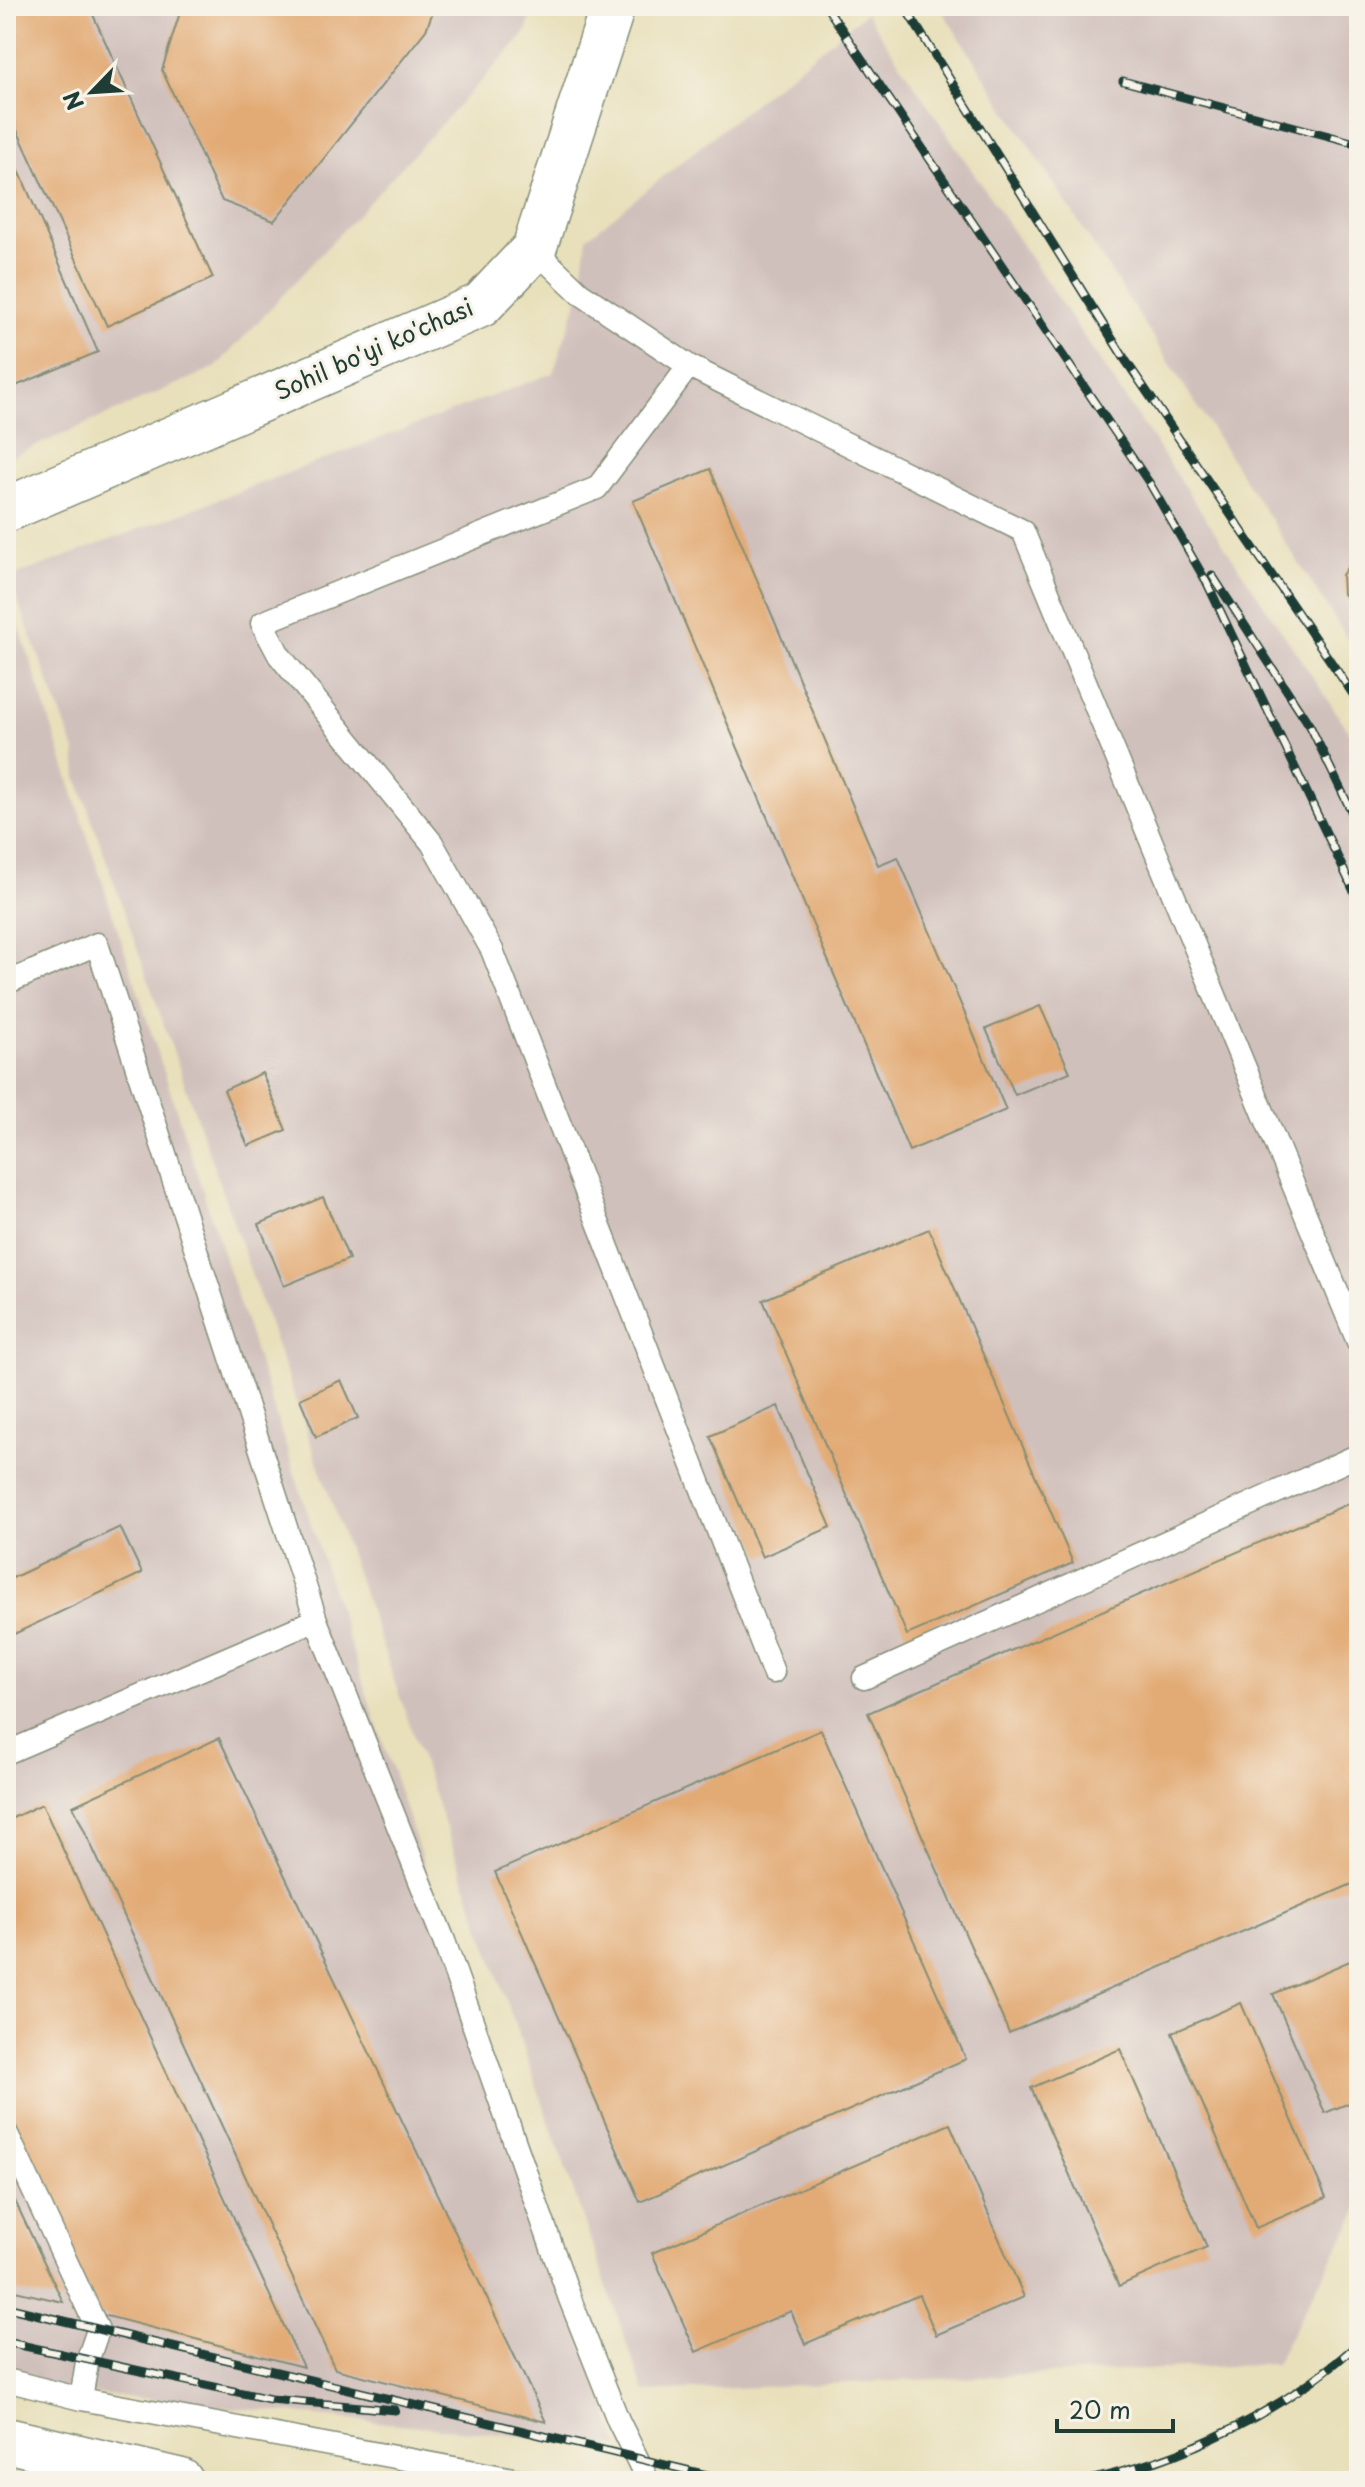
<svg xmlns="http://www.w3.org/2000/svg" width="1365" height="2487" font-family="'Playpen Sans',sans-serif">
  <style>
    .industrial { fill: #d0c0bc }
    .building { fill: #e2aa74 }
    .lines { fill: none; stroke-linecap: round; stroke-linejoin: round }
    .lane-casing { stroke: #848e78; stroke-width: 25 }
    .street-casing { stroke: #848e78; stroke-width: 47 }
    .lane { stroke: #fff; stroke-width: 22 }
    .street { stroke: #fff; stroke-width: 44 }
    .rail-casing { stroke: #1f3d34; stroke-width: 9 }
    .rail { stroke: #f7f3e8; stroke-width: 6; stroke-dasharray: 18; stroke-linecap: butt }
    .labels { text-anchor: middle; stroke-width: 6; stroke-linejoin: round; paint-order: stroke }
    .street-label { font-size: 24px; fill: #1f3d34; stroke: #f7f3e8 }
  </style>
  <rect width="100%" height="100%" fill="#f7f3e8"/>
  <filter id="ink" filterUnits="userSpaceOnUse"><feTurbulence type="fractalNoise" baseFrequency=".0125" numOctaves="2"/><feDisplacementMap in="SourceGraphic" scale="16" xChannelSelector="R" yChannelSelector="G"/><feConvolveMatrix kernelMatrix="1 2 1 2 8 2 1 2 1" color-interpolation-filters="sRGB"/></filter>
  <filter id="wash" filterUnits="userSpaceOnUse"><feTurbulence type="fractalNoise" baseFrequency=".006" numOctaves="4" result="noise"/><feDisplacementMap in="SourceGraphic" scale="32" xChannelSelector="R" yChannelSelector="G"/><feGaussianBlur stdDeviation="1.8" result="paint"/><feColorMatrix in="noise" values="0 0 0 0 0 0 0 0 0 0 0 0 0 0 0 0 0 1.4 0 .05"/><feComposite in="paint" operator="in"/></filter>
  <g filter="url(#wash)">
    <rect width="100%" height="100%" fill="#e8e0bb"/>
    <path class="industrial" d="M6,6h529l-10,28 -309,333 -210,92z
      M939,6h420v648l-8,-10z
      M866,13l493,733v1463l-84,155 -631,28 -567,-1615 -2,-26 -66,-173 544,-205 27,-80 7,-55z
      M6,586l344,1058 269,802 -613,-61z"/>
    <g id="blocks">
      <path class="building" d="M6,6h83l124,272 -106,48 -101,-220z
        M182,6h253l-9,24 -152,191 -52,-20 -60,-131z
        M6,141l92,211 -92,38z
        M710,469l168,396 20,-8 108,253 -97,41 -276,-650z
        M1359,559v49l-16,-14 -1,-19 11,-15z
        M1040,1006l30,66 -55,23 -29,-66z
        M262,1073l24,57 -38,16 -24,-56z
        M323,1197l26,62 -65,27 -25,-62z
        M929,1229l144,334 -166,72 -144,-335z
        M341,1380l17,38 -42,19 -16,-38z
        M778,1406l53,121 -69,30 -52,-121z
        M1359,1499v382l-350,152 -141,-320z
        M120,1527l22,46 -136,65v-57z
        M821,1730l145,329 -326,143 -145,-330z
        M219,1738l327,684 -211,-53 -262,-563z
        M42,1804l261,563 -204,-53 -93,-202v-291z
        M1352,1960l7,16v123l-34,14 -52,-119z
        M1241,2003l85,195 -70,30 -84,-195z
        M1120,2049l87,198 -88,39 -88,-198z
        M950,2124l74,173 -88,38 -17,-40 -114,49 -14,-33 -95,41 -44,-99z
        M6,2182l57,120 -57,-13z"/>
    </g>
  </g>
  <g filter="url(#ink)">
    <use href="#blocks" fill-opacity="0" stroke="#848e78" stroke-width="2"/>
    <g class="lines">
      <defs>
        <path id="lane" d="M534,249l46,44 109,73 334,165 336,813
          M689,366l-92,122 -335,135 17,32 153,188 60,107 281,722
          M6,983l91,-39 219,676
          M864,1678l495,-223
          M6,1753l310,-133 128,321 126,358 48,121 30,61
          M6,2132l92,198 -11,32 -6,37 -75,-19
          M81,2399l443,82"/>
        <path id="street" d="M6,510l475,-205 53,-56 79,-243
          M6,2440l175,41"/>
      </defs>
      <use href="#lane" class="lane-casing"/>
      <use href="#street" class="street-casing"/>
      <use href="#lane" class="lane"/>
      <use href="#street" class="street"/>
      <defs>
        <path id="rail" d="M826,6l324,478 57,99 152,319
          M904,6l222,355 233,342
          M1123,81l236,63
          M1212,575l98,151 49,101
          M6,2307l726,174
          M6,2342l264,57 125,11
          M1085,2481c99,-21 199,-70 274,-138"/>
      </defs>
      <use href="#rail" class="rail-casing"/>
      <use href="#rail" class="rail"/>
    </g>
  </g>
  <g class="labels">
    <g class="street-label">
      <text transform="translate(374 350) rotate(-24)" y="8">Sohil bo'yi ko'chasi</text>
    </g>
  </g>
  <rect width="1365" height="2487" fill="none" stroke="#f7f3e8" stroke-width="32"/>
  <g transform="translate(92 92) rotate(245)" stroke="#f7f3e8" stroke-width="6" paint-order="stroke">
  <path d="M0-6L14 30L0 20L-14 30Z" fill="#1f3d34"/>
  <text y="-12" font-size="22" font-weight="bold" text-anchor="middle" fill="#1f3d34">N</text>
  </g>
  <path d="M1057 2419v12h116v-12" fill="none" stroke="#1f3d34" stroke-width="4"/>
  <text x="1069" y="2419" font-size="24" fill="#1f3d34" stroke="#f7f3e8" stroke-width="6" paint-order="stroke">20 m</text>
</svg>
